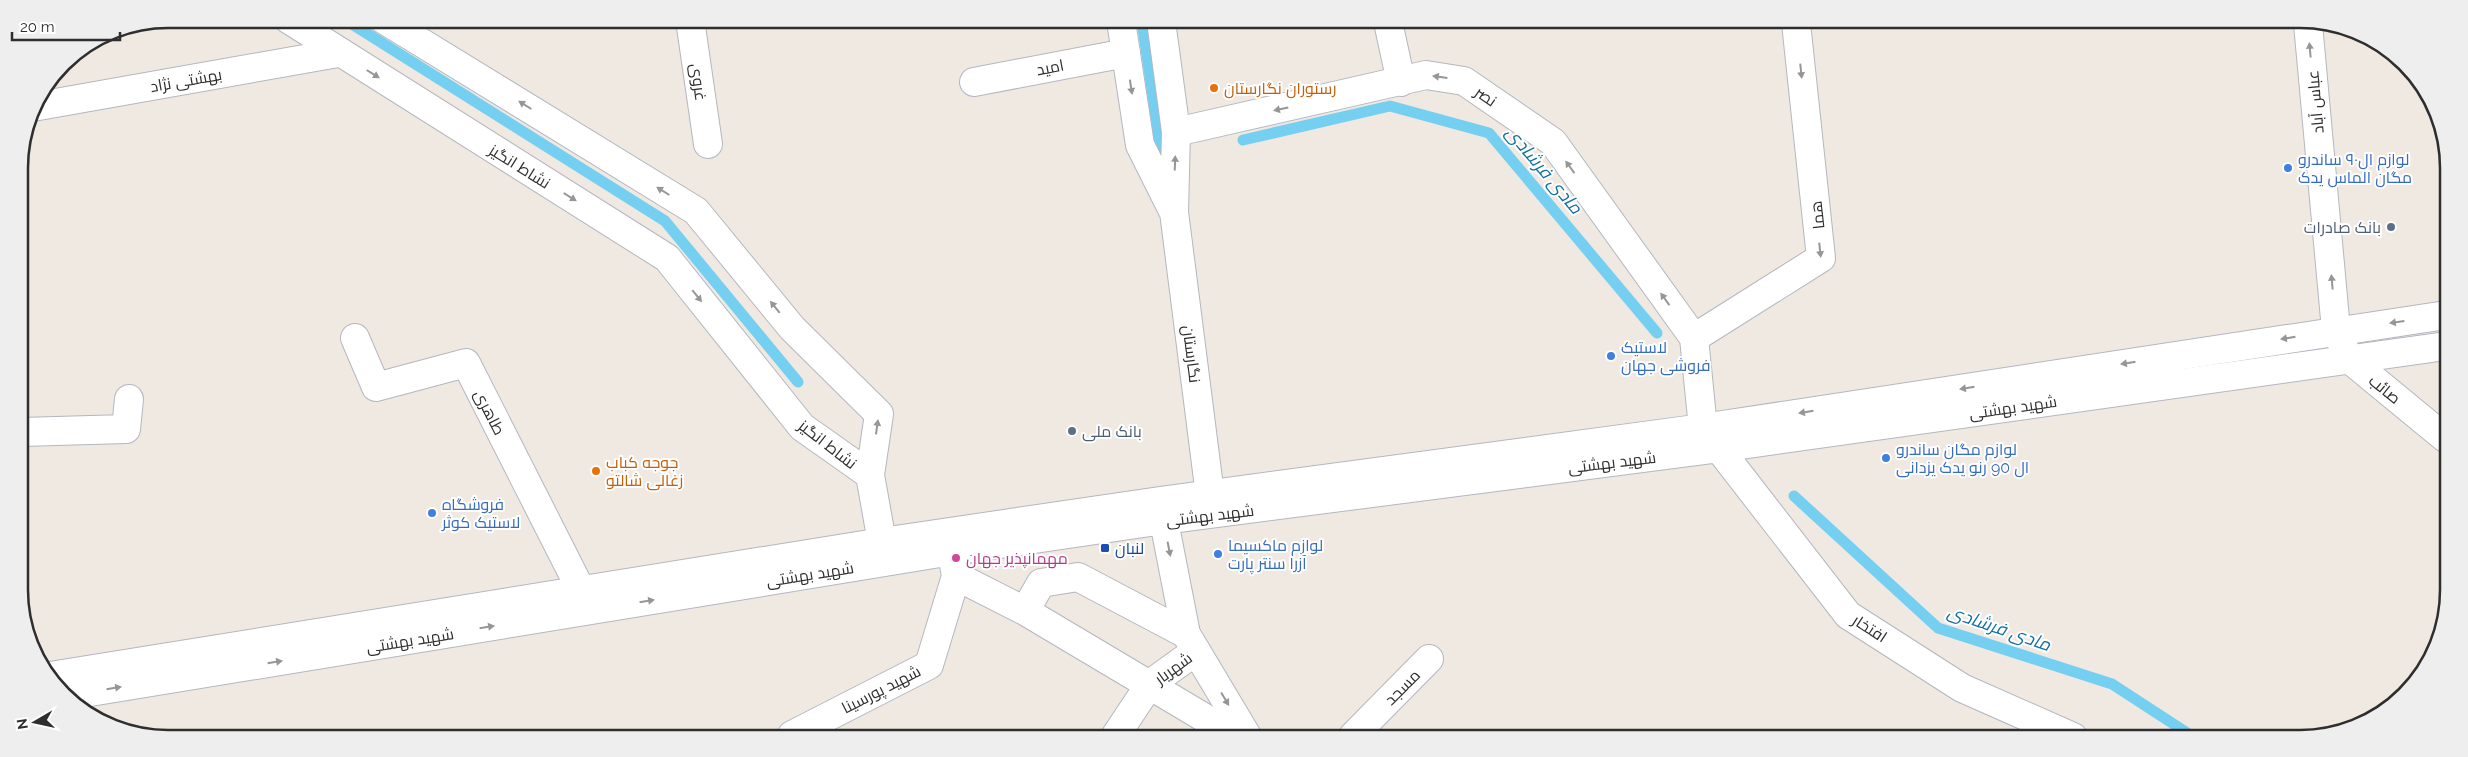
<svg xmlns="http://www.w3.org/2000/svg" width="2468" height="757" font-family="Raleway,Cairo,sans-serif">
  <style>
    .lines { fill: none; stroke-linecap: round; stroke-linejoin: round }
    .stream { stroke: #75cff0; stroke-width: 11 }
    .street-casing { stroke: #b4b7c1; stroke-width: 30 }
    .secondary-casing { stroke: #b4b7c1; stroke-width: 30 }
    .street { stroke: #fff; stroke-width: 28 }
    .secondary { stroke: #fff; stroke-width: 28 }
    .oneway { fill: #969696 }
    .food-dot { fill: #e8710a; stroke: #fff; stroke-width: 2 }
    .shop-dot { fill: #3f7fe0; stroke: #fff; stroke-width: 2 }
    .service-dot { fill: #5c6f8a; stroke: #fff; stroke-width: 2 }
    .transit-dot { fill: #1a4fb4; stroke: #fff; stroke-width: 2 }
    .hotel-dot { fill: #d1479c; stroke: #fff; stroke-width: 2 }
    .labels { text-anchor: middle; stroke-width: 4; stroke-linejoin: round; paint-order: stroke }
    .street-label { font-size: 16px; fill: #2e2e2e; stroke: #fff }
    .food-label { font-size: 16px; fill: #c56008; stroke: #fff; text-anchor: start }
    .shop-label { font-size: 16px; fill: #366cbe; stroke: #fff; text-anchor: start }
    .service-label { font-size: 16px; fill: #4e5e75; stroke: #fff; text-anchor: end }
    .transit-label { font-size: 16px; fill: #164399; stroke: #fff; text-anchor: start }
    .hotel-label { font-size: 16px; fill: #b23c85; stroke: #fff; text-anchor: start }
    .water-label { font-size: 18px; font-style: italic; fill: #0d6fa3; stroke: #fff }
    .rim { fill: none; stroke: #2e2e2e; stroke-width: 2.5 }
  </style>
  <rect width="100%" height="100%" fill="#efe9e1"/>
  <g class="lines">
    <path class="stream" d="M344,19l321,202 133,161
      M1142,21l20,137
      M1243,140l147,-34 99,27 168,200
      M1794,496l144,132 174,56 83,54"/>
    <defs>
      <path id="street" d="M288,19l379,239 135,169 68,48
        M383,19l313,192 96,117 87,86 -9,61 12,67
        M690,20l18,124
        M1388,22l13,60
        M974,82l152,-29
        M33,107l305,-54
        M1176,132l250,-57 38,6 89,61 141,196 9,90 145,187 114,73 111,49
        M355,338l21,49 90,-24 115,227
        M1694,338l127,-80 -25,-235
        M21,432l105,-3 3,-30
        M956,576l69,35 210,125
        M1025,611l16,-28 37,-6 108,57
        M66,696l886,-145 212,-31 555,-72 727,-102
        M792,735l137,-70 27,-89 -3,-17
        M1116,735l34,-51 46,-33
        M1353,736l76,-77"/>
      <path id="secondary" d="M1121,21l19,124 32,64
        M1161,21l15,111 -2,80 36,283
        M2308,24l28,306 13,29 96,79
        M1160,501l26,133 61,102
        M50,676l832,-134 278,-41 543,-73 743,-113"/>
    </defs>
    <use href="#street" class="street-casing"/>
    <use href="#secondary" class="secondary-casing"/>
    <use href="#street" class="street"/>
    <use href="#secondary" class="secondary"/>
  </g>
  <defs><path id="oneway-solid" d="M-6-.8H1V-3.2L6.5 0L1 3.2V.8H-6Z" transform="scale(1.25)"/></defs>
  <g class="oneway">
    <use href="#oneway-solid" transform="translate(2310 50) rotate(-95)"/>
    <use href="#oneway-solid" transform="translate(1801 71) rotate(84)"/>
    <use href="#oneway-solid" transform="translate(373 74) rotate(32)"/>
    <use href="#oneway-solid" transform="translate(1440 77) rotate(-172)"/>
    <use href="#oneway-solid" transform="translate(1131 87) rotate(81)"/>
    <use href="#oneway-solid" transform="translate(525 105) rotate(-148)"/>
    <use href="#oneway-solid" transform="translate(1281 109) rotate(168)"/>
    <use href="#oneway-solid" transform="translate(1175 163) rotate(-88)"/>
    <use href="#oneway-solid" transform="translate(1570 167) rotate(-126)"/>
    <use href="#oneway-solid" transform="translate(663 191) rotate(-148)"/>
    <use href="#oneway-solid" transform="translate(570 197) rotate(32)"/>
    <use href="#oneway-solid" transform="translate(1820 250) rotate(84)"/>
    <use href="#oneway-solid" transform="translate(2332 282) rotate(-95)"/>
    <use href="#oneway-solid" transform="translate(697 296) rotate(51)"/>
    <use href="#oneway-solid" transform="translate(1665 299) rotate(-126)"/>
    <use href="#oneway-solid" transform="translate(775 307) rotate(-129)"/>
    <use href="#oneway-solid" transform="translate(2397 322) rotate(172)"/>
    <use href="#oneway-solid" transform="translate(2288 338) rotate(171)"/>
    <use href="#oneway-solid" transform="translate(2128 363) rotate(171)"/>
    <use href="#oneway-solid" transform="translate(1967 388) rotate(171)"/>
    <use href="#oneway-solid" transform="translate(1806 412) rotate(171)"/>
    <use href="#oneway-solid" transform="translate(877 427) rotate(-82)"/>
    <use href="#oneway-solid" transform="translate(1169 549) rotate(79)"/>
    <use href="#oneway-solid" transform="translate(647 601) rotate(-9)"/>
    <use href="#oneway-solid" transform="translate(487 627) rotate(-9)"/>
    <use href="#oneway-solid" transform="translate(275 662) rotate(-9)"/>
    <use href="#oneway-solid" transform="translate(114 688) rotate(-9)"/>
    <use href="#oneway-solid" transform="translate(1225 699) rotate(59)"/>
  </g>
  <g class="food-dot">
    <circle cx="1214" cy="88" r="5"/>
    <circle cx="596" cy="471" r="5"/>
  </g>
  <g class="shop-dot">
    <circle cx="2288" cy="168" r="5"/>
    <circle cx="1611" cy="356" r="5"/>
    <circle cx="1886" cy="458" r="5"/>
    <circle cx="432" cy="513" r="5"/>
    <circle cx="1218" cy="554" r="5"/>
  </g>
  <g class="service-dot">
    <circle cx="2391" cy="227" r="5"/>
    <circle cx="1072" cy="431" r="5"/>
  </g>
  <rect class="transit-dot" x="1100" y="543" width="10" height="10" rx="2.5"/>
  <circle class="hotel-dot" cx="956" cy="558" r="5"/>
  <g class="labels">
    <g class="street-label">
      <text transform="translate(1050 67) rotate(-11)" y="6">امید</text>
      <text transform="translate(186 80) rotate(-10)" y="6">بهشتی نژاد</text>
      <text transform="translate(699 82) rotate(82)" y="6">غروی</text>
      <text transform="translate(1486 96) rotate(35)" y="6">نصر</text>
      <text transform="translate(2315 102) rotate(-95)" y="6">عباس آباد</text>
      <text transform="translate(520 166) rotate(32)" y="6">نشاط انگیز</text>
      <text transform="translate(1817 215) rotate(-96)" y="6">هما</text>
      <text transform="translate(1192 354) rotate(83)" y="6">نگارستان</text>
      <text transform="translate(2385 389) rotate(39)" y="6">صائب</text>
      <text transform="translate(2013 407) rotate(-8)" y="6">شهید بهشتی</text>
      <text transform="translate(490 412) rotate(63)" y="6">طاهری</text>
      <text transform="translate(828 444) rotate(38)" y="6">نشاط انگیز</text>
      <text transform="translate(1612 462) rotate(-7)" y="6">شهید بهشتی</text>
      <text transform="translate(1210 515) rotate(-7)" y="6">شهید بهشتی</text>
      <text transform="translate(810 574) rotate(-9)" y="6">شهید بهشتی</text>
      <text transform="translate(1870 628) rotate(33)" y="6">افتخار</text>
      <text transform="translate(410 640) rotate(-9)" y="6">شهید بهشتی</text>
      <text transform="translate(1173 668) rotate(-36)" y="6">شهریار</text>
      <text transform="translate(1402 687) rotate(-45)" y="6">مسجد</text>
      <text transform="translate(881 689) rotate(-27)" y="6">شهید پورسینا</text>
    </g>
    <g class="food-label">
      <text x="1224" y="94">رستوران نگارستان</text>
      <text x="606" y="468">جوجه کباب<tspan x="606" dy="18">زغالی شالتو</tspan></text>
    </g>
    <g class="shop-label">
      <text x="2298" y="165">لوازم ال۹۰ ساندرو<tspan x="2298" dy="18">مگان الماس یدک</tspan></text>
      <text x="1621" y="353">لاستیک<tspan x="1621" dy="18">فروشی جهان</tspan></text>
      <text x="1896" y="455">لوازم مگان ساندرو<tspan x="1896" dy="18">ال 90 رنو یدک یزدانی</tspan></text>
      <text x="442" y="510">فروشگاه<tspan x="442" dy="18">لاستیک کوثر</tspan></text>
      <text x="1228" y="551">لوازم ماکسیما<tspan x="1228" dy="18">آزرا سنتر پارت</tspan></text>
    </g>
    <g class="service-label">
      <text x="2381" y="233">بانک صادرات</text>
      <text x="1082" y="437" text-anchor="start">بانک ملی</text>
    </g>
    <g class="transit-label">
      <text x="1115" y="554">لنبان</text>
    </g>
    <g class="hotel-label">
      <text x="966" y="564">مهمانپذیر جهان</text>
    </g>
    <g class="water-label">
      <text transform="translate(1544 170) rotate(50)" y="6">مادی فرشادی</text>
      <text transform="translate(1999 628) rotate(19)" y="6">مادی فرشادی</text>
    </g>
  </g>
  <path d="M0 0H2468V757H0ZM168 28H2300A140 140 0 0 1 2440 168V590A140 140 0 0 1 2300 730H168A140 140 0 0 1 28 590V168A140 140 0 0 1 168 28Z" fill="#eee" fill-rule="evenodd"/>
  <path class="rim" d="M168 28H2300A140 140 0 0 1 2440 168V590A140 140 0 0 1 2300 730H168A140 140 0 0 1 28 590V168A140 140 0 0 1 168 28Z"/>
  <g transform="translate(35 722) rotate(261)" stroke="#ffffff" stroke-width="4" paint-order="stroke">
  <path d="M0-4L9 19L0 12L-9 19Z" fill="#2e2e2e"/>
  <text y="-8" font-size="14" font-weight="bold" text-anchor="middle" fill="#2e2e2e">N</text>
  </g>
  <path d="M12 32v8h108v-8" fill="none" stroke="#2e2e2e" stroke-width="2.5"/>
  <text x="20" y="32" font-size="15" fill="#2e2e2e" stroke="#ffffff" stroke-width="4" paint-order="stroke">20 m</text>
</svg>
